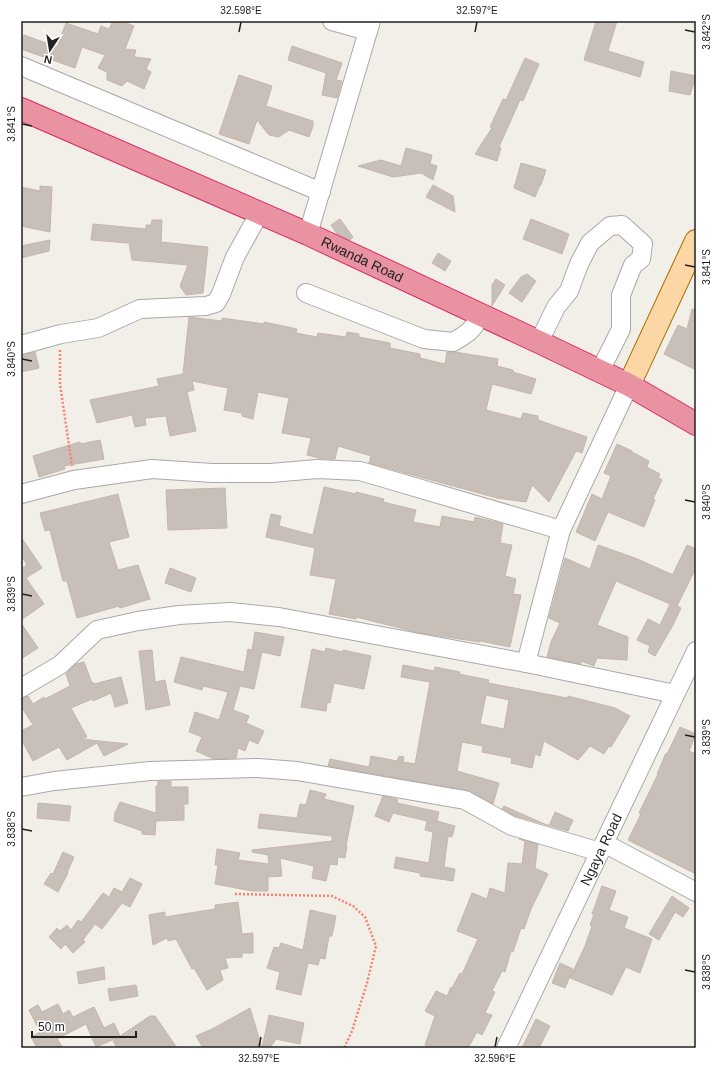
<svg xmlns="http://www.w3.org/2000/svg" width="717" height="1069" font-family="Helvetica,sans-serif">
  <style>
    .building { fill: #c7bfb8; stroke: #c4b6ab; fill-rule: evenodd }
    .lines { fill: none; stroke-linecap: round; stroke-linejoin: round }
    .minor-casing { stroke: #a9a9a9; stroke-width: 20 }
    .major-casing { stroke: #a06b00; stroke-width: 24 }
    .highway-casing { stroke: #dc2a67; stroke-width: 24 }
    .path { stroke: #fa8072; stroke-width: 2.5; stroke-dasharray: 2 2; stroke-linecap: butt }
    .minor { stroke: #fff; stroke-width: 18 }
    .major { stroke: #fcd6a4; stroke-width: 22 }
    .highway { stroke: #e892a2; stroke-width: 22 }
    .ticks { fill: none; stroke: #222; stroke-width: 1.5 }
    .labels { text-anchor: middle; stroke-width: 3.5; stroke-linejoin: round; paint-order: stroke }
    .street-label { font-size: 14px; fill: #222; stroke: #fff }
    .neatline { fill: none; stroke: #222; stroke-width: 1.5 }
    .ticks-label { font-size: 10px; text-anchor: middle; fill: #222 }
  </style>
  <rect width="100%" height="100%" fill="#f2efe9"/>
  <path class="building" d="M113,21h8l13,5 -9,23 11,1 -2,7 17,2 -5,10 5,3 -7,17 -17,-8 -5,5 -15,-6v-8l-9,-4 7,-13 -23,-8 -7,21 -54,-19v-7l3,-7 33,12 9,-24 32,11 3,-8 8,3z
    M596,21h21l-9,30 36,11 -4,15 -56,-17z
    M292,46l50,17 -6,17 6,1 -5,17 -15,-3 4,-22 -38,-13z
    M525,58l14,6 -16,37 -3,-1 -21,47 2,1 -4,13 -22,-7 17,-26 -2,-1 13,-28 3,1z
    M671,71l25,5 -6,19 -21,-4z
    M239,75l33,11 -6,20 47,15v5l-4,11 -20,-7 -10,7 -10,-2 -12,-15 -8,24 -30,-10z
    M406,148l26,7 -2,9 7,2 -4,14 -12,-7 -28,4 -35,-11 23,-6 20,6z
    M521,163l25,7 -5,15h-1l-5,12 -21,-9z
    M433,185l20,11 2,16 -29,-15z
    M40,186l12,1 -2,45 -29,-6v-39l19,4z
    M340,219l13,18 -3,3 -13,-6 -6,-9z
    M531,219l38,15 -7,20 -39,-15z
    M152,220h10l-1,22 47,5 -5,46 -17,2 -6,-9 8,-21 -56,-5 -3,-17 -38,-3 2,-16 53,5v-4h5z
    M50,240l-1,11 -28,7v-12z
    M438,253l13,8 -6,10 -13,-8z
    M527,274l9,7 -14,21 -13,-9 12,-16z
    M496,279l9,6 -13,21v-21z
    M692,309l4,1v60l-32,-16 14,-29 9,4z
    M189,317l33,4v-3l42,6v-2l33,7 -1,4 21,4 1,-4 28,4 1,-5 12,2v3l31,6v5l30,6v4l25,6 2,-12h8l43,7 -1,7 16,4v2l23,7 -5,15 -39,-10 -6,26 35,9 2,-6 15,3v4l49,17 -5,16 -6,-2 -27,51 -17,-17 -6,17 -29,-4 -128,-35 2,-7 -33,-10 -3,13h-12l-16,-4 4,-17 -29,-5 7,-35 -31,-6 -5,27 -11,-3v-3l-18,-3 4,-22 -36,-7 2,9 -7,2 9,39 -26,5 -4,-20 -21,2 1,7 -11,2 -3,-12 -35,8 -7,-23 69,-14 -2,-7 26,-5z
    M35,352l4,16 -18,4v-17z
    M100,440l4,19 -40,7 1,3 -26,8 -6,-21 47,-14 1,2z
    M617,444l15,7v1l17,9 -2,6 13,7 -2,3 4,3 -9,19 2,1 -11,27 -36,-15 -13,29 -19,-9 16,-38 10,5 9,-23 -7,-3z
    M324,487l32,7v-2l28,7 -1,3 33,8 -3,12 27,5 2,-11 32,6 1,-5 28,7 -3,19 12,2 -7,31 11,3 -3,15 8,1 -11,52 -30,-6v1l-60,-9 -64,-16v2l-27,-5 7,-35 -26,-4 5,-27 -49,-11 5,-23 10,2 -2,10 34,9z
    M225,488l2,40 -59,2 -2,-40z
    M118,494l11,43 -20,5 9,28 20,-5 12,34 -30,9 -1,-2 -42,12 -10,-37h-4l-13,-51 -5,1 -5,-18z
    M21,537l21,31 -16,10 18,26 -23,16v-51l6,-4 -6,-10z
    M598,545l37,13 36,16h2l14,-29 9,4v19l-19,38 4,2 -8,17 -18,31 -7,-4 2,-6 -13,-6 11,-21 12,6 10,-21 -54,-23 -19,44 31,12 -1,23 -30,-2 -3,8 -13,-5v3l-34,-7 4,-15 9,-19 -11,-5 16,-60 25,11z
    M170,568l26,10 -5,14 -26,-9z
    M21,623l17,25 -17,11z
    M255,632l29,5 -4,19 -18,-4 -8,37 -14,-3 -7,24 16,6 -3,7 18,8 -6,13 -9,-4 -4,11 -7,-3 -2,10 -22,1 -18,-8 6,-14 -13,-5 6,-20 24,8 9,-28 -25,-6 -1,4 -28,-8 7,-25 63,15 4,-23 4,1z
    M326,648l16,4 1,-2 28,6 -7,33 -30,-6 -4,20 -3,-1 -1,9 -25,-4 11,-58 13,3z
    M152,650l3,32 10,-2 5,25 -24,5 -7,-59z
    M84,662l8,21 1,-1 1,2 27,-7 7,26 -13,4 -4,-14 -18,8 -1,-2 -21,9 16,29 -6,2 47,5 -24,12 -7,-13 -30,17 -8,-13 -26,14 -12,-22v-8l12,-6 -12,-19v-8l7,-2 5,8 11,-7 1,2 25,-13 -4,-12 10,-10z
    M403,665l31,6 1,-4 25,5 -1,2 30,6 -1,3 79,15 1,-2 47,12 15,8 -19,31 -2,-1 -5,8 -14,-8 -12,14 -34,-19 -4,15 -5,-2 -3,14 -21,-5 1,-5 -30,-6 1,-6 -21,-4 -5,29 42,12 -6,21 -26,-14 -139,-24 2,-7 39,8 2,-11 26,5 2,-5 5,1 -1,5 12,2 15,-82 -29,-5zM486,695l23,5 -5,29 -24,-5z
    M680,727l16,7 -7,17 7,3v120l-68,-34 13,-26 -2,-1 19,-39h-1l9,-21 1,1z
    M158,781h13v6h17v17h-4v16l-28,1 -1,14 -13,-1v-3l-28,-10 1,-6h-1l6,-13 36,11v-27h2z
    M310,790l16,4 -2,5 30,7 -8,40h1l-2,12 -7,-1 -1,8 -7,-1 -4,17 -14,-3 2,-12 -34,-8 2,18 -14,1v14h-16l-37,-7 3,-19h-3l2,-16 23,4 -2,7 31,4 -1,-9 -16,-3v-2l80,-9v-5l-74,-8 2,-14 37,4 3,-14 6,1z
    M383,796l13,3 2,1 -1,3 42,9 -2,9 18,5 -3,11 -4,-1 -4,31 11,2 -2,12 -33,-5v-3l-26,-5 2,-11 33,6 4,-31 -8,-2 2,-9 -34,-8 -4,9 -14,-6z
    M38,803l33,3 -2,15 -32,-3z
    M504,806l45,20 6,-14 18,8 -5,11 -52,-15 -14,-7z
    M519,839l19,5 -3,24 13,6 -17,35 -7,20 -3,-1 -8,24 -2,-1 -6,21 -3,-1 -10,20 3,1 -10,21 7,2 -10,20 -5,-3 -9,16h-35l-8,-3 10,-29 -10,-5 11,-20 11,5 4,-9 1,1 8,-15 2,1 16,-35 -21,-8 15,-38 15,6 3,-11 15,5 3,-30 14,1 3,-23z
    M63,852l11,5 -7,16h1l-10,19 -14,-8 7,-11 2,1z
    M130,878l12,6 -12,23 -8,-4 -20,26 -7,-5 -12,16 2,2 -12,11 -8,-9 -4,5 -12,-12 8,-9 3,3 7,-6 4,5 7,-10 3,2 22,-29 6,4 5,-9 8,4z
    M602,886l14,5 -7,19 19,7 -4,11 28,11 -12,34 -14,-6 -14,28 -42,-17 15,-32 7,-20 -2,-1 4,-11h-2z
    M672,896l17,12 -6,9 -8,-5 -16,28 -10,-6z
    M238,902l4,32 11,-1v20h-11v4l-17,1 3,10 -8,2 3,10 -16,10 -13,-22 -2,1 -16,-30 -8,2 -1,-3 -14,7 -4,-30 16,-3v5l50,-8v-4z
    M310,910l26,6 -4,20h-3l-4,23 -5,-1 -2,7 -10,-2 -7,32 -25,-6 4,-17 -13,-4 7,-21 5,1 2,-5 22,7z
    M560,963l13,6 -8,19 -13,-5z
    M104,967l1,12 -26,5 -2,-12z
    M136,985l2,11 -28,5 -2,-12z
    M58,1004l5,10 6,-4 4,7 21,-10 10,21 10,-5 6,13 30,-20h5l22,32h-60l-4,-7 6,-4 -23,10 -10,-23 -29,15 6,9h-26l-6,-11 9,-5 -11,-22 9,-5 4,7z
    M250,1008l12,40h-59l-7,-12 16,-7z
    M269,1015l35,8 -4,21 -24,-5 -6,9h-8z
    M536,1019l14,7 -11,22h-17z"/>
  <g class="lines">
    <defs>
      <g id="minor">
        <path d="M332,21l36,10"/>
        <path d="M21,66l300,126"/>
        <path d="M308,234l63,-213"/>
        <path d="M306,293l118,46 29,3c14,-8 21,-12 27,-28"/>
        <path d="M539,342l17,-35 13,-16 10,-27 11,-21 20,-17 12,-1 21,19 -2,15 -8,6 -12,30v34l-21,42"/>
        <path d="M21,345l40,-11 37,-6 42,-19 66,-3 10,-3 5,-9 14,-37 25,-45"/>
        <path d="M21,494l53,-14 78,-11 60,4h59l46,-4 43,2 201,59"/>
        <path d="M526,663l35,-133 68,-145"/>
        <path d="M21,688l39,-23 37,-35 41,-9 41,-6 51,-3 49,5 247,46 149,31"/>
        <path d="M21,787l33,-6 96,-10 108,-3 39,3 168,29 47,26 88,26"/>
        <path d="M604,843l92,49"/>
        <path id="s1" d="M506,1048l190,-397"/>
      </g>
      <path id="major" d="M629,385l67,-144"/>
      <g id="highway">
        <path id="s2" d="M21,109l287,125 231,108 90,43 67,39"/>
      </g>
    </defs>
    <use href="#minor" class="minor-casing"/>
    <use href="#major" class="major-casing"/>
    <use href="#highway" class="highway-casing"/>
    <path class="path" d="M60,350v34l12,82
      M235,894l97,2 21,10 12,11 11,29 -9,37 -15,48 -8,17"/>
    <use href="#minor" class="minor"/>
    <use href="#major" class="major"/>
    <use href="#highway" class="highway"/>
  </g>
  <path class="ticks" d="M685,30l10,2M239,32l2,-10M475,32l2,-10M22,124l10,2M685,265l10,2M22,359l10,2M685,500l10,2M22,594l10,2M685,735l10,2M22,829l10,2M685,970l10,2M259,1047l2,-10M495,1047l2,-10"/>
  <g class="labels">
    <g class="street-label">
      <text dy="5" stroke="none"><textPath href="#s2" startOffset="373">Rwanda Road</textPath></text>
      <text dy="5" stroke="none"><textPath href="#s1" startOffset="220">Ngaya Road</textPath></text>
    </g>
  </g>
  <rect width="717" height="1069" fill="none" stroke="#ffffff" stroke-width="44"/>
  <g transform="translate(50 50) rotate(192)" stroke="#ffffff" stroke-width="3" paint-order="stroke">
  <path d="M0-3L7 15L0 10L-7 15Z" fill="#222222"/>
  <text y="-6" font-size="11" font-weight="bold" text-anchor="middle" fill="#222222">N</text>
  </g>
  <path d="M32 1031v6h104v-6" fill="none" stroke="#222222" stroke-width="2"/>
  <text x="38" y="1031" font-size="12" fill="#222222" stroke="#ffffff" stroke-width="3" paint-order="stroke">50 m</text>
  <rect x="22" y="22" width="673" height="1025" class="neatline"/>
  <g class="ticks-label">
    <text x="241" y="14">32.598°E</text>
    <text x="477" y="14">32.597°E</text>
    <text transform="translate(706 32) rotate(-90)" y="4">3.842°S</text>
    <text transform="translate(11 124) rotate(-90)" y="4">3.841°S</text>
    <text transform="translate(706 267) rotate(-90)" y="4">3.841°S</text>
    <text transform="translate(11 359) rotate(-90)" y="4">3.840°S</text>
    <text transform="translate(706 502) rotate(-90)" y="4">3.840°S</text>
    <text transform="translate(11 594) rotate(-90)" y="4">3.839°S</text>
    <text transform="translate(706 737) rotate(-90)" y="4">3.839°S</text>
    <text transform="translate(11 829) rotate(-90)" y="4">3.838°S</text>
    <text transform="translate(706 972) rotate(-90)" y="4">3.838°S</text>
    <text x="259" y="1062">32.597°E</text>
    <text x="495" y="1062">32.596°E</text>
  </g>
</svg>
